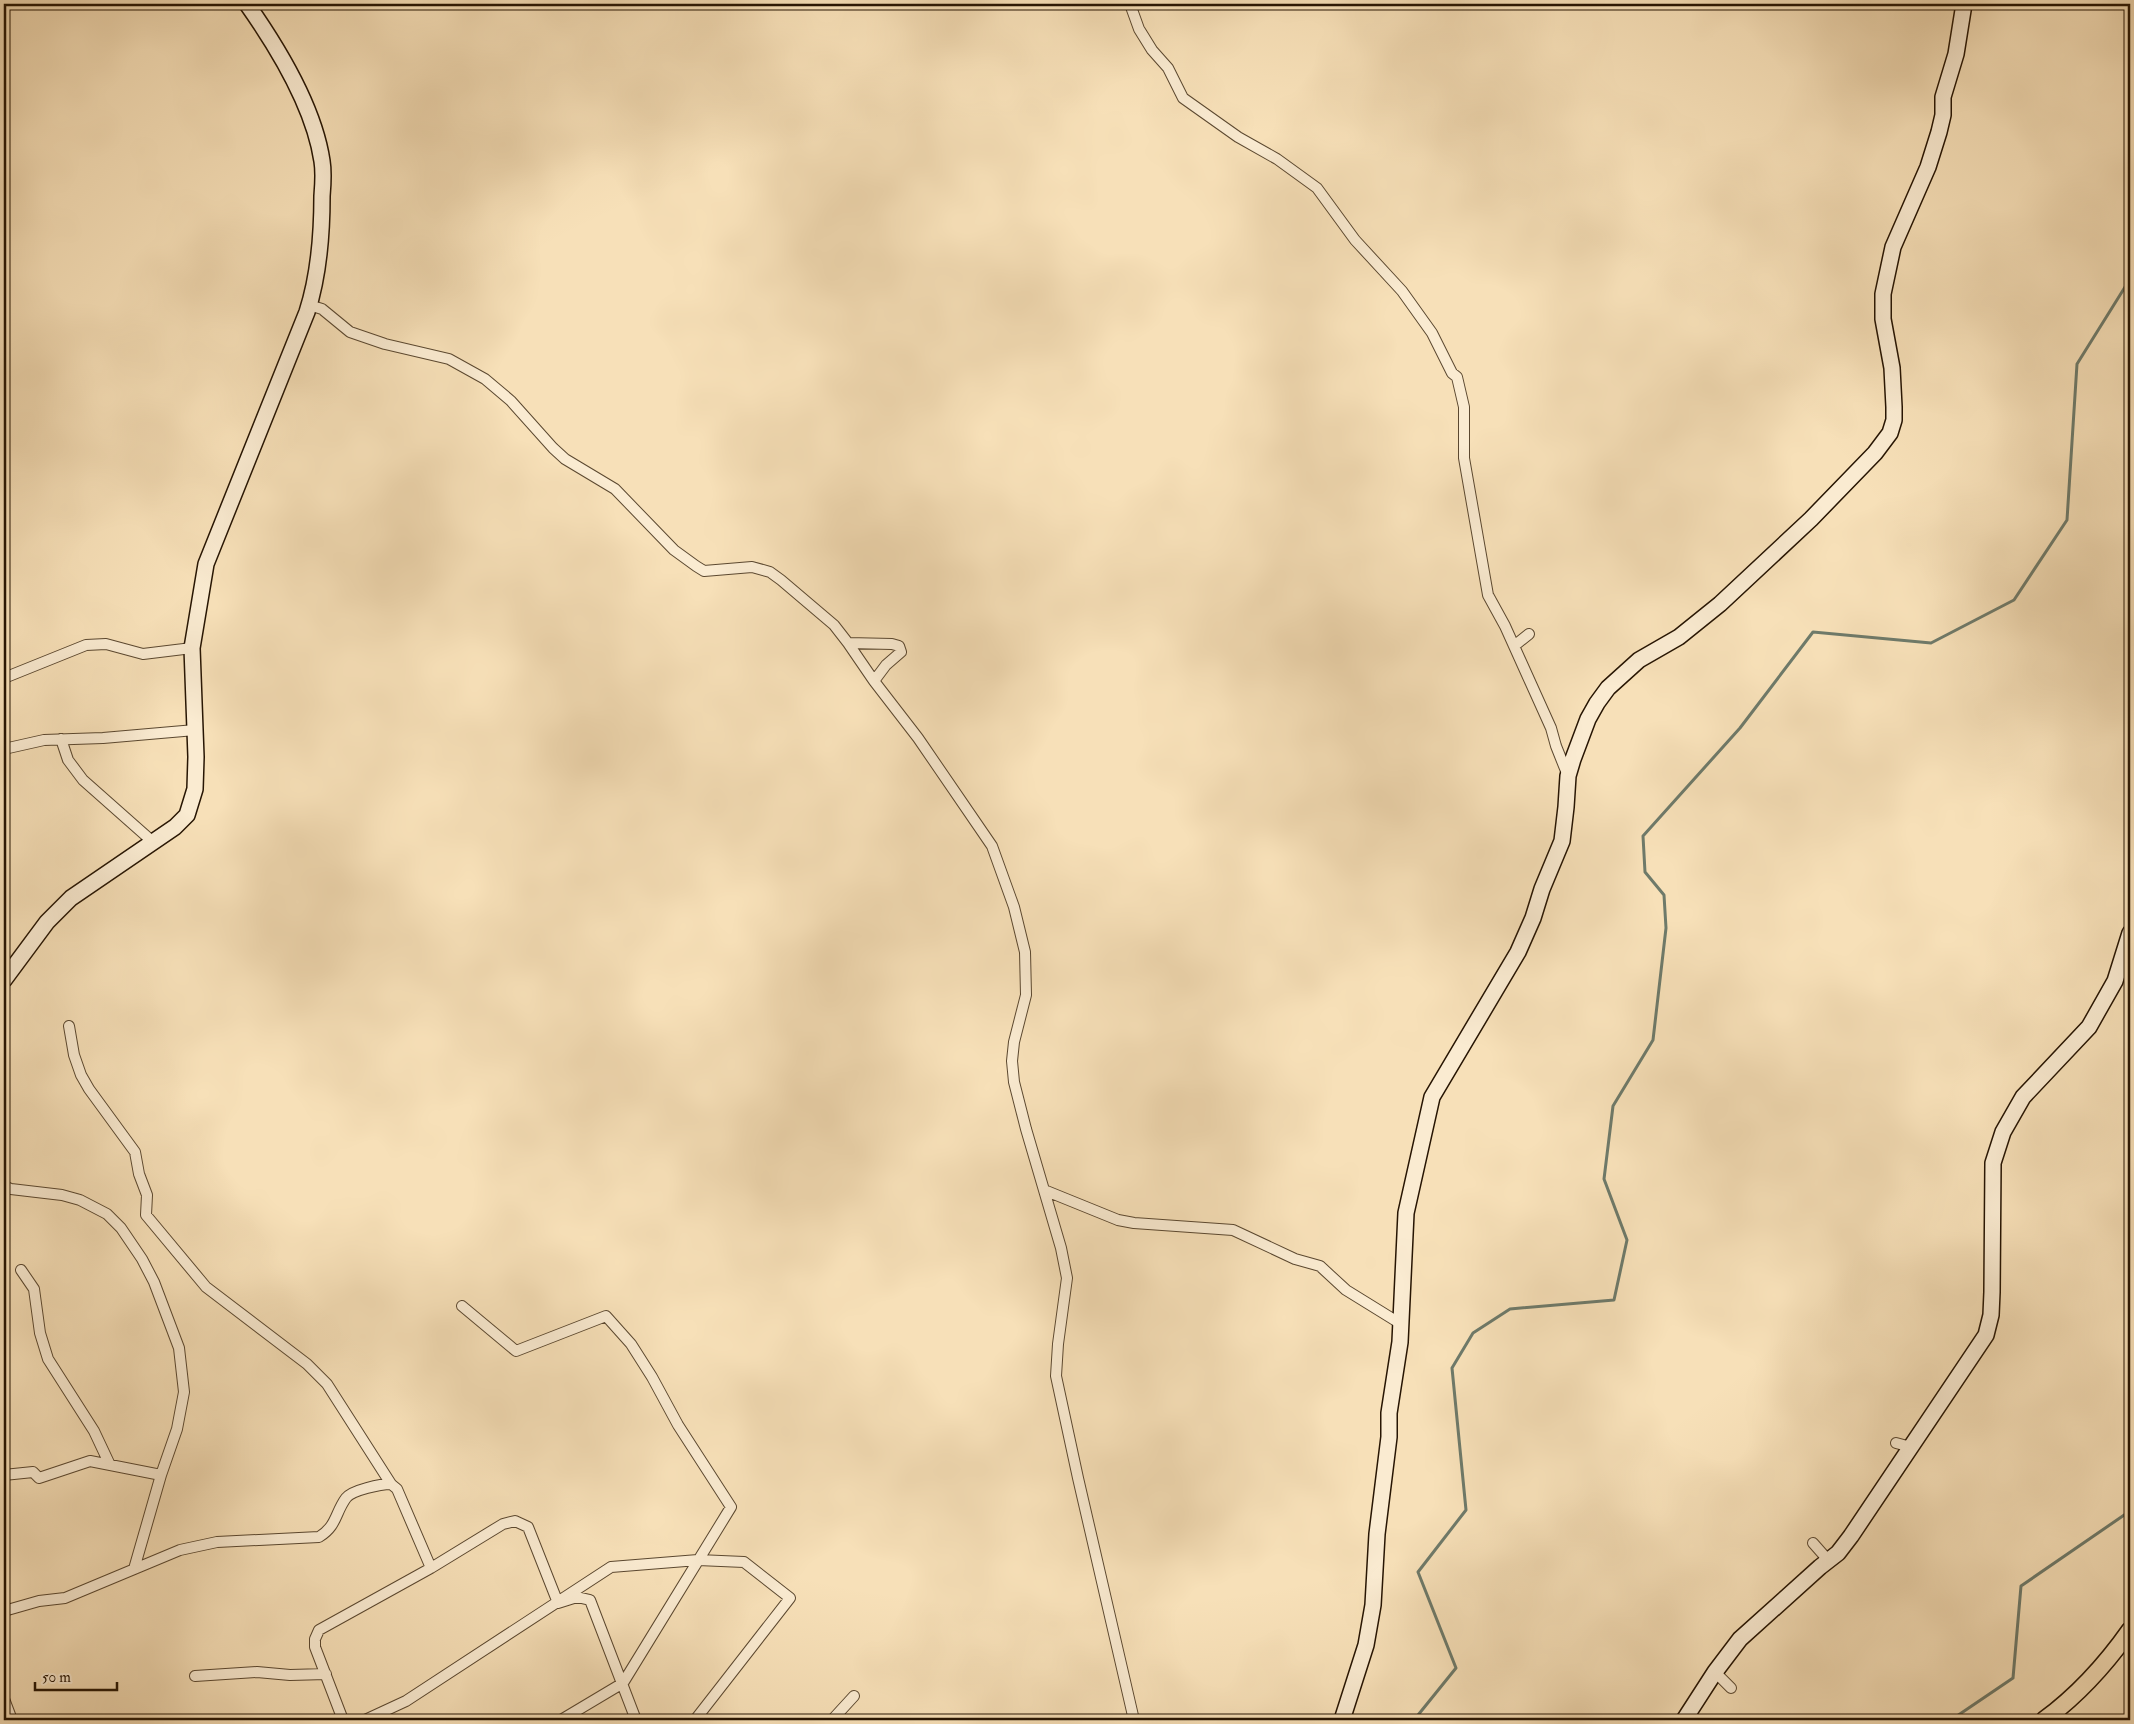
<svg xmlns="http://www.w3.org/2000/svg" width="2134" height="1724" font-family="'IM FELL Double Pica',serif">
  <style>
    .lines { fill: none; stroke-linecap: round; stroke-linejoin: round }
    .stream { stroke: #6e7a6a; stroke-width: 3 }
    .street-casing { stroke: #5b4830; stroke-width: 12 }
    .secondary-casing { stroke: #271503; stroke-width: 18 }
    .primary-casing { stroke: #271503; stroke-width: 19 }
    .street { stroke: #faebd1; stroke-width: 10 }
    .secondary { stroke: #faebd1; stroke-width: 15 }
    .primary { stroke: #f7e0b8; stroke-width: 16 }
  </style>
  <rect width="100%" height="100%" fill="#f7e0b8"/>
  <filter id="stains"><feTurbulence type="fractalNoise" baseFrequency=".004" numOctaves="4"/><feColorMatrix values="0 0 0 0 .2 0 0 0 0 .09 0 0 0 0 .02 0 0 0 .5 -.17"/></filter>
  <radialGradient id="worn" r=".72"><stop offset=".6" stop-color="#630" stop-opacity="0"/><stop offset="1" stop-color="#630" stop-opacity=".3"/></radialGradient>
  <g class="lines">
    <path class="stream" d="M1414,1720l42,-52 -38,-96 48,-62 -14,-142 21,-35 37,-24 104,-9 13,-60 -23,-61 9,-73 40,-66 13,-112 -2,-33 -19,-23 -2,-36 97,-108 73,-96 118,11 83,-43 53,-80 10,-156 53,-85
      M1951,1720l62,-42 8,-92 109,-75"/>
    <defs>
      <path id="street" d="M1130,4l9,25 13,21 16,18 15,30 55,39 39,22 40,29 38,52 47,51 30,42 20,40 5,4 7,30v51l24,137 17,31 46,102 5,18 12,30
        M309,305l13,4 28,23 35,12 64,15 36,20 26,22 42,47 12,11 50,30 59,61 22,16 8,5 48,-4 18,5 11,8 53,45 14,18 26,38 44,57 74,108 22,61 11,45 1,43 -12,47 -2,19 2,21 12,47 35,119 6,30 -9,66 -2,32 22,102 56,242
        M848,643l44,1 7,2 2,6 -15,13 -12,16
        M1514,646l15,-12
        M4,678l82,-33 20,-1 37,10 49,-6
        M61,739l7,21 15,20 70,62
        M4,749l40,-9 59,-2 92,-8
        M69,1026l5,29 7,20 8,14 46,63 4,22 8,21 -1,20 60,72 101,77 20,20 64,100
        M4,1186l7,3 51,6 18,5 27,14 14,14 21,31 12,23 25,66 5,44 -7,37 -16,46 -27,94
        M1044,1190l74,30 16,3 99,7 62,29 25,7 26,24 55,34
        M21,1270l13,19 6,44 8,26 46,72 16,34
        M462,1306l54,45 90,-35 25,28 21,33 26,48 53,82 -108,176 -62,37
        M1896,1443l15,4
        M4,1475l29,-3 6,6 51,-17 71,14
        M1813,1543l15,17
        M4,1611l35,-10 26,-3 115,-48 37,-8 102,-5c18,-11 16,-24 27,-39 6,-8 35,-14 45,-14l6,5 34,79
        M1715,1672l16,16
        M195,1676l62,-4 33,3 36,-1
        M4,1699l8,21
        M343,1720l-28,-73v-8l4,-9 112,-62 72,-44 12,-3 13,6 30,76 19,-6 13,3 46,120
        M365,1720l41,-19 205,-134 87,-7 46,2 46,36 -95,122
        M832,1720l22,-24"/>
      <path id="secondary" d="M4,980l43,-58 24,-24 104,-71 12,-12 8,-26 1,-32 -4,-109 14,-84 101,-252c12,-37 15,-77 15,-116 1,-12 2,-23 0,-35 -8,-54 -44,-113 -75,-157
        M1342,1720l24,-75 7,-40 4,-71 12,-97v-24l11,-71 6,-129 26,-116 86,-145 15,-34 9,-29 20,-48 4,-34 2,-31 5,-17 15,-40 9,-16 11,-15 31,-28 40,-23 41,-33 91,-85 64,-66 15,-20 4,-13v-13l-2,-39 -9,-49v-25l10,-47 35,-80 11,-35 4,-17v-18l13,-43 8,-50
        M1684,1720l31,-48 25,-33 80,-72 18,-14 13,-17 135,-201 5,-20 1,-23 1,-129 10,-31 20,-35 66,-70 26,-46 15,-48"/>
      <path id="primary" d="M2044,1720c34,-25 62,-56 86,-90"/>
    </defs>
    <use href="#street" class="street-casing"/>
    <use href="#secondary" class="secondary-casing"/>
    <use href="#primary" class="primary-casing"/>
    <use href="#street" class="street"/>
    <use href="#secondary" class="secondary"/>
    <use href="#primary" class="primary"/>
  </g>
  <rect width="2134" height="1724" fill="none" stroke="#f7e0b8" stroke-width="20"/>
  <rect x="5" y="5" width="2124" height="1714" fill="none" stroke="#271503" stroke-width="2.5"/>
  <rect x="10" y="10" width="2114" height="1704" fill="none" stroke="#271503"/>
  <path d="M35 1682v8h82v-8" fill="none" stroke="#271503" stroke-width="2.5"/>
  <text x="42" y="1682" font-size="15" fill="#271503" stroke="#faebd1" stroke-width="4" paint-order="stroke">50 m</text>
  <rect width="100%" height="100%" filter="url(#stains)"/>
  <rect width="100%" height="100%" fill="url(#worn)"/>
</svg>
